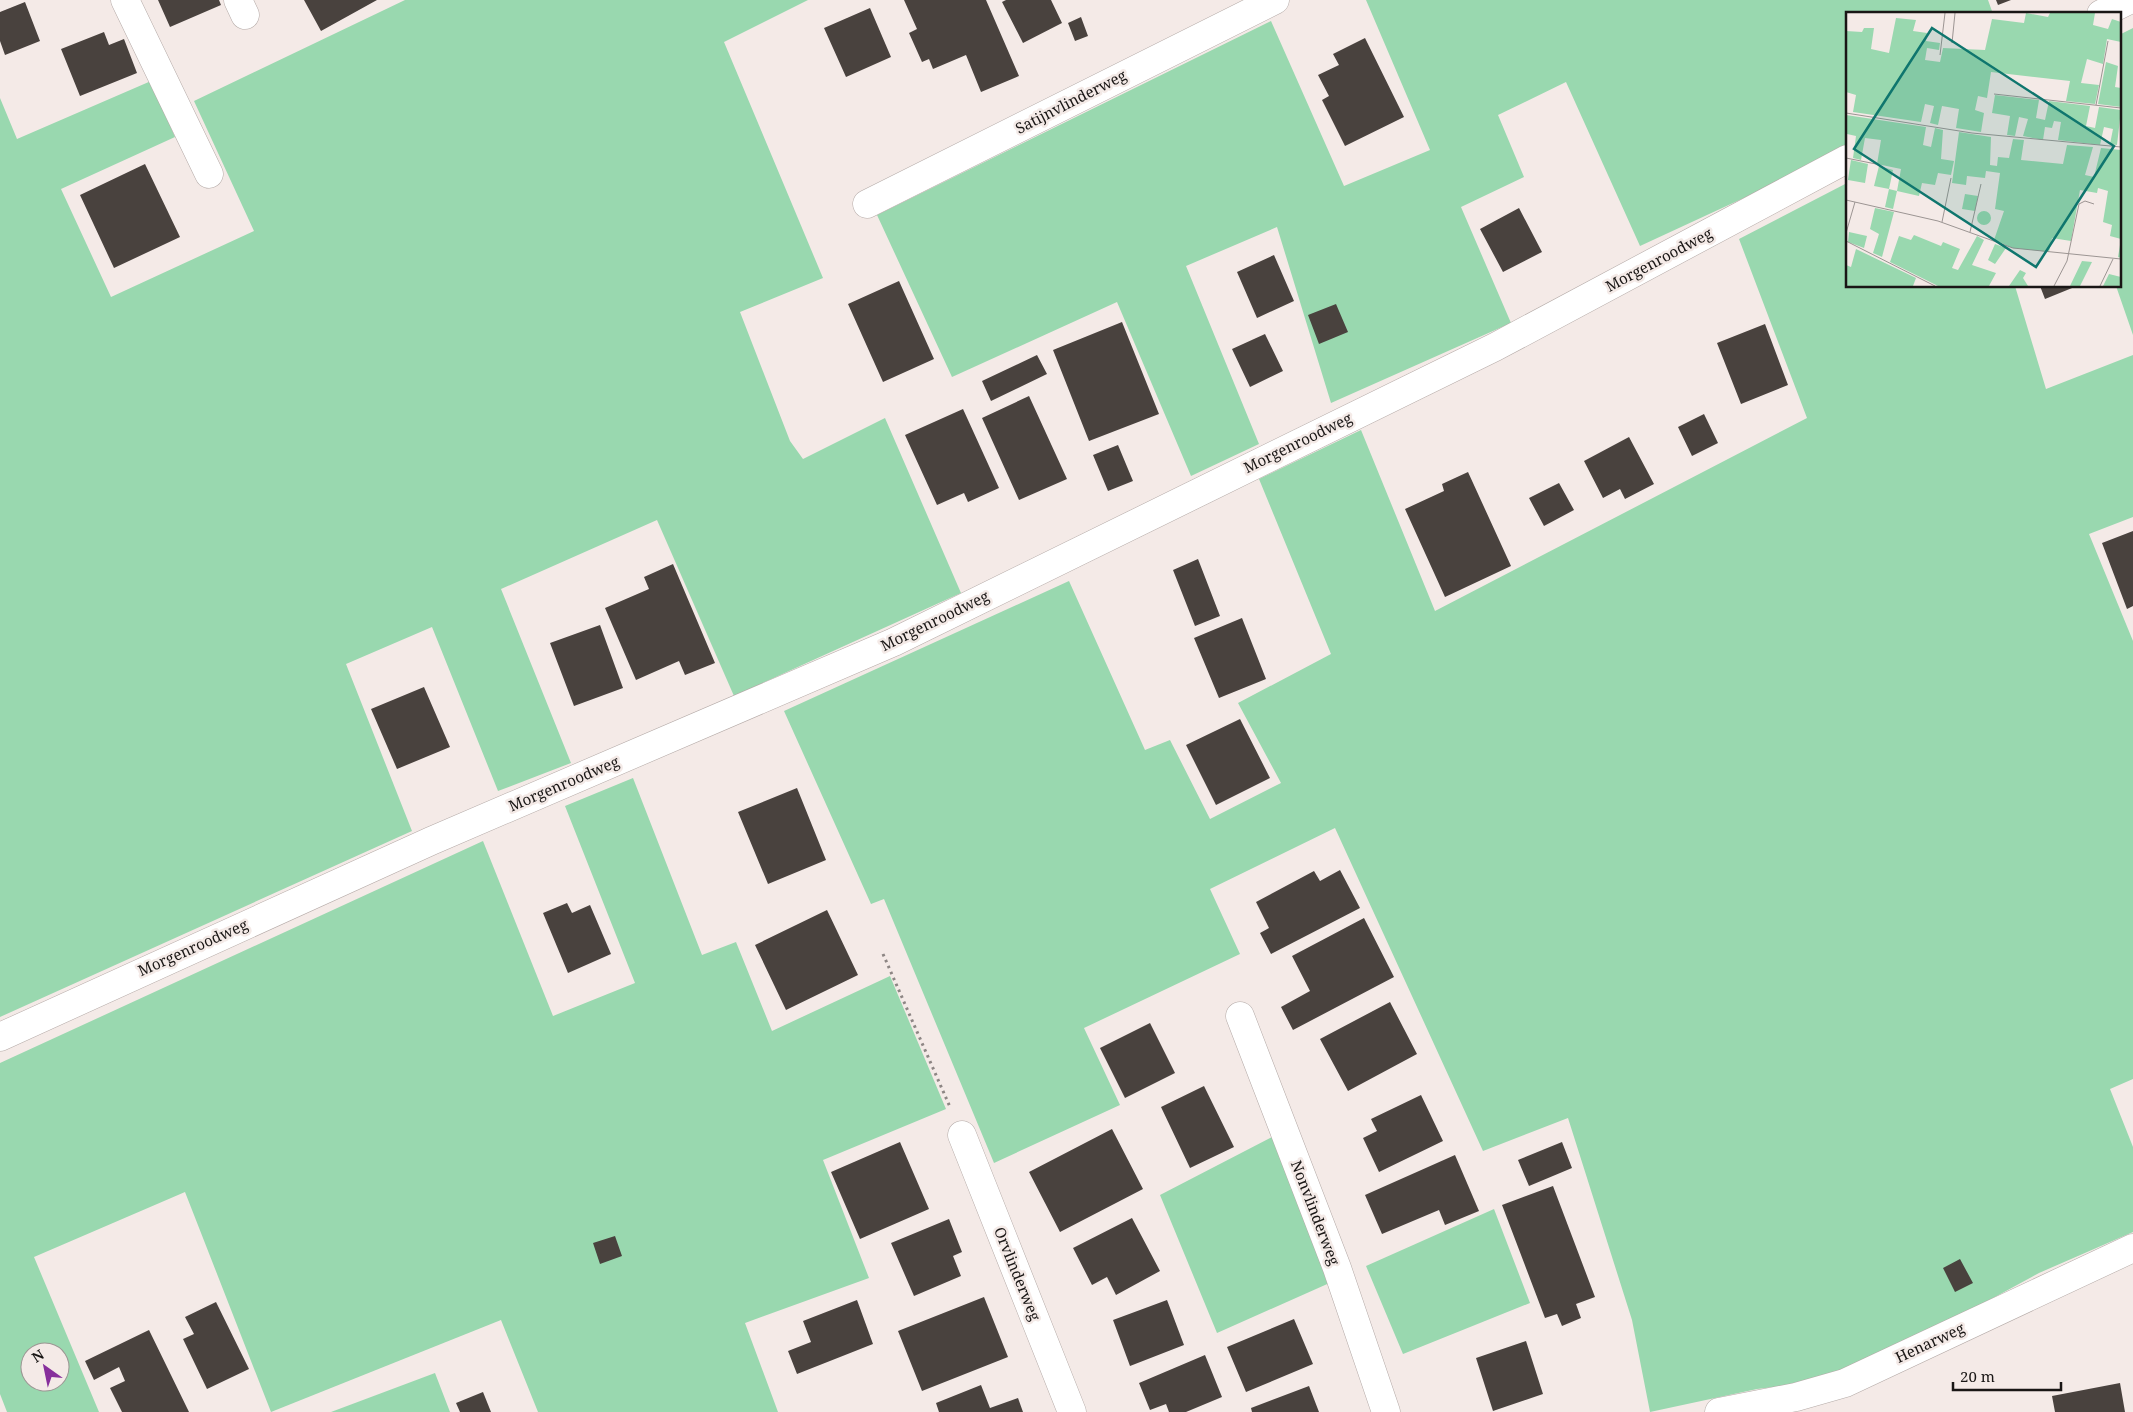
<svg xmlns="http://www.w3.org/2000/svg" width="2133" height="1412" font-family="'Noto Serif',serif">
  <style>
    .green { fill: #99d8af; fill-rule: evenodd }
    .building { fill: #49423e }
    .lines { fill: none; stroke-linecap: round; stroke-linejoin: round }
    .minor-casing { stroke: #b4aaa7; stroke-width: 29 }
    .path { stroke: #8d8684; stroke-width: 3; stroke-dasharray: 2.5 4; stroke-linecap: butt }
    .minor { stroke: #fff; stroke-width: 28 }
    .labels { text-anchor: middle; stroke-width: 5; stroke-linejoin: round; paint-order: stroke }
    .street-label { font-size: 15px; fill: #191615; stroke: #f4eae7 }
    .inset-road { fill: none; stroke: #9c9593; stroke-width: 1 }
    .view { fill: #0f766e; fill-opacity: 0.15; stroke: #0f766e; stroke-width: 2.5 }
    .inset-edge { fill: none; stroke: #191615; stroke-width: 2.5 }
  </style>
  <rect width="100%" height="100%" fill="#f4eae7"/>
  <path class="green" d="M405,0h403l-84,42 99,236 -83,34 50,129 13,18 82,-41 76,175 -227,103 -77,-176 -156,69 70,174 -73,28 -66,-164 -86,37 66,167 -412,186v-919l17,41 134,-58 24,56 -114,52 50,108 143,-66 -60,-130z
    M1366,0h622l5,14h-146v134l-30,16 -177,82 -74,-164 -68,33 26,62 -63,30 50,116 -180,80 -54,-176 -91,39 73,178 -68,32 -74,-174 -165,75 -75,-162 394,-194 73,165 86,-36z
    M2133,28v307l-17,-49h3v-251z
    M1847,183v103h168l31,103 87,-34v162l-44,17 44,107v438l-23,10 23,58v85l-94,41 -193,105 -89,11 -107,23 -18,-92 -64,-202 -85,33 -148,-323 -125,61 30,65 -156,74 36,77 -126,58 -110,-264 -13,5 -87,-193 285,-130 76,169 25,-10 40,79 71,-36 -43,-80 93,-49 -72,-175 102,-49 74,181 372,-193 -68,-179z
    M633,778l69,177 34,-13 36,89 118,-55 56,133 -123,51 46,118 -124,45 33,89h-240l-37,-92 -230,92 -86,-220 -151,65 65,155h-92l-7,-18v-331l483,-222 70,175 82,-33 -70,-177zM30,1352h30v30h-30z
    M1274,1136l60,145 -117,52 -57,-138z
    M1494,1209l36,94 -127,51 -37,-88z
    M435,1373l15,39h-119z"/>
  <path class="building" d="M158,0h61l2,5 -51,22z
    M304,0h73l-56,31z
    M904,0h82l33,76 -38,16 -15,-37 -33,14 -4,-10 -7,3 -13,-29 8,-4z
    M1006,0h45l11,23 -39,20 -21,-41z
    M1996,0h15l-13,5z
    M25,2l15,39 -35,14 -5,-14v-29z
    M870,8l21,49 -45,20 -22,-49z
    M1081,17l7,19 -13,5 -7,-18z
    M104,32l5,13 15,-6 13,34 -57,23 -19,-47z
    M1365,38l39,79 -59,29 -23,-46 7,-4 -11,-21 21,-10 -6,-11z
    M145,164l35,73 -66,31 -34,-73z
    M1519,208l23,44 -39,20 -23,-43z
    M1274,255l20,46 -37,17 -20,-46z
    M899,281l35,78 -51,23 -35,-78z
    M2040,286h37l-32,13z
    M1336,304l12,28 -29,12 -11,-29z
    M1122,322l37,92 -70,27 -36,-91z
    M1765,324l23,61 -47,19 -24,-61z
    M1265,334l18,37 -33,16 -18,-38z
    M1037,355l10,19 -56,27 -9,-20z
    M1029,396l38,83 -48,21 -37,-82z
    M963,409l36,79 -31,14 -4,-9 -27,12 -32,-70z
    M1704,414l14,29 -26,13 -14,-29z
    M1629,437l25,47 -29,15 -5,-10 -17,9 -19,-37z
    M1118,445l15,36 -25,10 -15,-36z
    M1468,472l43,94 -66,31 -40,-88 39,-18 -2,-7z
    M1559,483l15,27 -30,16 -15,-28z
    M2133,531v75l-6,3 -25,-66z
    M1198,559l22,57 -25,10 -22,-56z
    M673,564l42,99 -30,12 -6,-14 -43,19 -31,-72 44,-19 -5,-12z
    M1242,618l24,61 -47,19 -25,-60z
    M600,625l23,63 -49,18 -24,-63z
    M424,687l26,60 -53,22 -26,-60z
    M1240,719l30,59 -54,27 -30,-60z
    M797,788l29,72 -58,24 -30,-72z
    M1340,870l20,38 -89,46 -11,-21 9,-5 -13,-26 58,-31 6,10z
    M567,903l5,10 18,-8 21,49 -43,19 -25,-60z
    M827,910l31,65 -72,35 -31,-65z
    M1364,918l30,59 -101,53 -12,-23 29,-16 -18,-35z
    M1390,1002l27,52 -69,37 -28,-52z
    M1150,1023l25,50 -50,25 -25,-50z
    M1204,1086l30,61 -44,21 -29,-61z
    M1421,1095l22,46 -64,31 -16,-34 14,-7 -6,-12z
    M1112,1129l31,60 -83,43 -31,-60z
    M900,1142l29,67 -69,30 -29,-67z
    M1562,1142l10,26 -43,18 -11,-26z
    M1455,1155l24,56 -34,14 -6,-15 -57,24 -17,-39z
    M1553,1186l42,111 -19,7 5,14 -19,8 -5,-12 -12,4 -43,-113z
    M1132,1218l28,53 -44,24 -9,-18 -15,8 -19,-37z
    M949,1219l13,33 -9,4 8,20 -47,20 -23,-53z
    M615,1236l7,20 -22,8 -7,-21z
    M1960,1259l13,24 -18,9 -12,-24z
    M984,1297l24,60 -86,34 -24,-60z
    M857,1300l16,44 -76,30 -9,-23 23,-9 -8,-21z
    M1167,1300l17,45 -54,21 -17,-46z
    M216,1302l33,67 -42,20 -24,-50 11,-5 -9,-17z
    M1294,1319l19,45 -67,28 -19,-45z
    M149,1330l40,82h-67l-12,-24 15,-7 -6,-14 -25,13 -9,-19z
    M1526,1341l17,53 -50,17 -17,-53z
    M1205,1355l17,42 -36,15h-17l-3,-8 -16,6 -11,-27z
    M2120,1383l5,29h-70l-3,-16z
    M981,1385l9,23 28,-10 5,14h-84l-3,-9z
    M1309,1386l10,26h-67l-1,-4z
    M483,1392l8,20h-31l-4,-9z"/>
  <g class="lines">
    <defs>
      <path id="minor" d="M125,0l84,174
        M238,0l7,15
        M2101,14l28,-14
        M867,204l408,-204
        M1240,1016l97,252 49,144
        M0,1037l431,-196 463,-199 601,-295 352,-188
        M962,1135l110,277
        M1719,1412l77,-15 49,-14 288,-135"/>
    </defs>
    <use href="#minor" class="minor-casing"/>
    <path class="path" d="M883,954l67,153"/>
    <use href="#minor" class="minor"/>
  </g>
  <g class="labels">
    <g class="street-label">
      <text transform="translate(1071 102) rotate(-27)" y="5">Satijnvlinderweg</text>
      <text transform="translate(1659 260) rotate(-28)" y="5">Morgenroodweg</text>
      <text transform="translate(1298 443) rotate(-26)" y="5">Morgenroodweg</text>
      <text transform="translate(935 621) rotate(-26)" y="5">Morgenroodweg</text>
      <text transform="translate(564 784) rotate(-23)" y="5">Morgenroodweg</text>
      <text transform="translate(193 948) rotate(-24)" y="5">Morgenroodweg</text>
      <text transform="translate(1315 1213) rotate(69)" y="5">Nonvlinderweg</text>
      <text transform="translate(1017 1274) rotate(68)" y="5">Orvlinderweg</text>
      <text transform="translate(1930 1343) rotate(-25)" y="5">Henarweg</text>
    </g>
  </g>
  <g transform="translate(1846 12)">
    <rect width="275" height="275" fill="#f4eae7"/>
    <path d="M180,1l22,4 2,-4h45l-2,12 15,4 4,-10 9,3v20l-14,-3 -4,25 -16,-5 -6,24 18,2 -4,19 -29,-3 4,-20 -79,-9 -4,26 -9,-2 -3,14 9,3 -3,19 -25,-4 3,-19 -17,-3 -4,19 -8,-2 4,-17 -9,-2 -4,18 -68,-10 3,-17 -10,-3v-61l16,1 2,-4h10l-3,21 18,4 7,-35 20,2 -3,11 14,2 -1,8 14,2 -1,7 -12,-2 -2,12 15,2 3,-14 42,2 7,-31 32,4zM260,50l12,4 -3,21 6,1v19l-23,-3zM149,83l44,5 -3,18 9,2 4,-19 41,5 -4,20 9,2 4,-21 22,3 -4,35 -7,-1 3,-15 -9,-2 -4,18 -42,-5 3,-18 -7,-1 -2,7 -7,-1 -2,13 -20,-4 5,-17 -9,-2 -4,19 -8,-1 3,-19 -18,-3zM0,103l80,12 -3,18 8,2 4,-19 8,2 -2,29 13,2 -3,14 -13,-2 -3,12 -13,-2 -3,13 -22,-5 -4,18 -8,-2 4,-18 -15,-3 5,-20 14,4 -4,19 8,2 4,-22 -24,-5 4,-24 -16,-2 -4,22 -8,-2 3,-22 -9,-2 -1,6zM113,120l32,5 -1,28 7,1 1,-9 11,1 4,-19 11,1 -3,20 42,4 4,-19 26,2 -8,28 9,2 7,-29 20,2v108l-3,-1 3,-18 -11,-3 2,-11 -9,-3 5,-31 -10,-3 -1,5 -17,-3 -9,51 -19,-3 -3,14 -36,-4 -19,-8 10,-29 -9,-2 5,-36 -14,-2 -1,7 -18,-2 -1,9 -14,-2zM5,148l17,4 -3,19 -17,-3 -2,12zM119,182l13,2 -3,15 -13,-2zM29,196l19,4 -12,45 -9,-4 6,-19 -9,-5zM131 206a7 7 0 1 1 14 0a7 7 0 1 1-14 0ZM3,220l18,4 -3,12 -16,-6zM68,223l27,11 2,-4 17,7 -8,19 6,2 19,-34 7,4 -12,25 24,8 -7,13h-51l-48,-24 9,-26 12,4zM149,232l11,4 -11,16 -7,-4zM10,237l60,29 -3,8h-67v-21l5,2zM236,249l10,1 -12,24h-10zM174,258l6,3 -3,5 5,8h-19zM263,262l12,3v9h-18z" fill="#99d8af"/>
    <path class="inset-road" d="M106,31l3,-30M94,43l5,-42M148,82l127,14M250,93l12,-64M0,101l126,20 149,14M0,146l30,6M0,188l92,21 75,27 108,11M96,210l9,-44M124,220l11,-48M0,221l9,-31M0,229l89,45M208,274l13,-25 12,-57 6,-3 9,3M254,274l13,-27"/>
    <path class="view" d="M86,16l182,118 -78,121 -182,-118z"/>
    <rect width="275" height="275" class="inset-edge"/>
  </g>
  <g transform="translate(45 1367) rotate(327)"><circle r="24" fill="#f4eae7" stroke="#9c9593"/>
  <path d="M0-4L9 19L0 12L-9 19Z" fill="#872f9c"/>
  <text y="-8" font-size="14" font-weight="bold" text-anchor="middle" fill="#191615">N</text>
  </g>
  <path d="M1953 1382v8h108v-8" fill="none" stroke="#191615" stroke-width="2.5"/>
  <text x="1960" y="1382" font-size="15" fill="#191615" stroke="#f4eae7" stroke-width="4" paint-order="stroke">20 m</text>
</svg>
